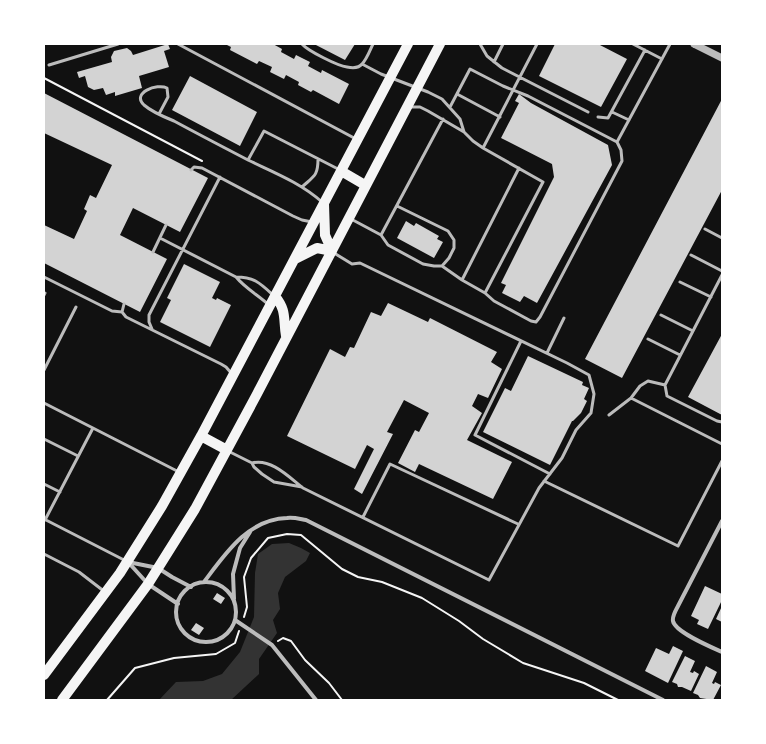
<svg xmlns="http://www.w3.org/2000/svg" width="766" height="744" font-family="'IBM Plex Sans',sans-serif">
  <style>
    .water { fill: #333 }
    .building { fill: #d3d3d3 }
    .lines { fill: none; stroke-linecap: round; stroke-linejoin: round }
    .path { stroke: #f5f5f5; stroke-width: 2 }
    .service { stroke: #bcbcbc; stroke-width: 3 }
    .minor { stroke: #bcbcbc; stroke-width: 4 }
    .tertiary { stroke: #bcbcbc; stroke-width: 7 }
    .primary { stroke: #f5f5f5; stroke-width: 10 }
  </style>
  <rect width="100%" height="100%" fill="#111"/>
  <path class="water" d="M289,543l12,5 9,5 -4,8 -21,16 -7,16 2,16 -7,11 4,13 -18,26v15l-28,26h-72l17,-18 27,-1 19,-7 18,-22 14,-35 1,-44 3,-19 14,-10z"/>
  <path class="building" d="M168,44l2,5 -6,2 5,16 -30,9 3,12 -27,8v-4l-9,3 -3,-7 -9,2 -6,-3 -3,-11 -6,2 -2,-6 35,-10 -1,-5 3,-6 13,-3 4,3 2,4z
    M225,44h41l2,1 5,-1 9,5 -1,3 13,7 2,-4 14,7 -2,4 13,7 1,-3 27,14 -10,20 -26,-14 -2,2 -13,-7 1,-3 -13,-7 -2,4 -14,-7 2,-5 -13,-6 -2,3 -27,-14 1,-3z
    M314,44h41l-10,16z
    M555,44h43l29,15 -26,48 -62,-31z
    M190,76l67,36 -17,34 -68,-36z
    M44,93l164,85 -28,54 -47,-24 -13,27 47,24 -27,53 -96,-49v-38l30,14 13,-28 -3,-2 6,-14 6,3 16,-33 -68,-32z
    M519,94l12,9 77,42 4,20 -75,138 -13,-7 -4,6 -18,-9 4,-8 -5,-2 53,-106 -2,-13 -51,-26 18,-35 -4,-2z
    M722,99v91l-100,188 -37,-19z
    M406,221l8,5 2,-3 23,13 -2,3 6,3 -9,16 -37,-20z
    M184,264l36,18 -8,16 4,2 1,-2 14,7 -21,42 -50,-25 11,-22 -4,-2z
    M388,303l40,19 2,-4 67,34 -6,10 11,7 -14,29 -10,-4 -6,12 10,7 -15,27 45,22 -19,37 -74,-35 -4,8 -17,-9 17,-33 4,2 10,-19 -25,-13 -17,32 6,2 -31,60 -8,-5 20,-40 -7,-4 -12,24 -68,-33 43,-87 15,8 5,-10 4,1 17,-36 10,4z
    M722,334v81l-34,-18z
    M528,356l55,26 -1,3 7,3 -5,11 3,2 -6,12 -8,8h-1l-22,44 -67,-33 22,-44 6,3z
    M705,586l17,8v6l-14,29 -11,-5 2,-4 -8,-4z
    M217,593l8,5 -4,6 -8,-5z
    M722,606v16l-6,-3z
    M196,623l8,5 -5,7 -8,-5z
    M673,646l10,5 -15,32 -23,-12 11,-23 13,6z
    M685,656l10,5 -5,11 3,1 1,-2 5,3 -8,17 -9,-4h-4l-1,-3 -5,-2z
    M706,666l11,6 -5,11 2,1 1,-2 6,3 -8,15 -13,-2 -2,-3 -5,-2z"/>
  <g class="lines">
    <path class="path" d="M44,78l158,83
      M244,617l3,-10 -3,-30 7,-19 17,-20 19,-4 14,1 41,34 16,8 24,5 40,16 37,23 24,18 40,24 61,20 34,17
      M278,641l5,-3 8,3 14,19 24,23 13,17
      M107,700l28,-32 39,-10 42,-4 19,-11 4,-12"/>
    <path class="service" d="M178,44l178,95
      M302,44c6,7 36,22 45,23 5,1 12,1 15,-3 5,-5 8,-14 11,-20
      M480,44l7,12 15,12 86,44
      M633,44l29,15
      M494,62l9,-18
      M362,64l19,10 47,18 14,7 18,20 4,13
      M49,65l69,-21
      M457,94l43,23
      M411,107h9l8,4 36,21 9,9 10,7 60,34 -58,111 9,8 37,20 5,1 4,-5 82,-156 -1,-11 -4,-8 53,-98
      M450,107l20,-38 33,17 25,10 89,46
      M612,112l17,8
      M159,114l9,-17 -1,-9c-10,-5 -36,5 -23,17 8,7 20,12 30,16 24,13 49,26 74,39l16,-29 76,39
      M598,117l10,1 37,-68
      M483,148l54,-104
      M248,160c25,12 53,23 74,42
      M191,170l3,-3 8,1 91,48 9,4 10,2
      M302,187c12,-11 16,-11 16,-28
      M397,206l51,25 6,9v8l-5,10 -7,8
      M351,219l30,16 62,-116
      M705,229l17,9
      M381,235l7,10 35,19 11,2h8l20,14 23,13
      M160,238l76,39c18,0 24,6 37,18
      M153,252l13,-27
      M691,255l31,16
      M722,275l-57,110 -17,-4 -8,5 -9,12 91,46
      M44,277l68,34 10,1
      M236,277c9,11 22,18 33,28
      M462,280l57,-112
      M680,282l31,15
      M44,295l1,-2
      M124,304l-2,8 4,5 95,47 5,3 6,7
      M661,315l32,16
      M152,329l-3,-7v-7l71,-138
      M648,339l32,16
      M521,341l-46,94 75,39
      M547,353l17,-35
      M44,370l32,-63
      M665,385l2,11 50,25 5,1
      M44,403l135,69
      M609,415l22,-17
      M44,439l34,17
      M228,451l24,12 2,4 8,7 12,8 28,5
      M252,463c19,-5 37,14 51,25l186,92 50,-92 23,-30 14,-28 15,-17 3,-19 -5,-19 -22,-12 -207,-100 -8,1 -18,-11
      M544,481l134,65 44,-85
      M44,484l16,8
      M363,517l27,-53 128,60
      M44,519l82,42
      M45,520l48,-92
      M44,554l35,18 26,20"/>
    <path class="minor" d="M722,521l-44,85c-2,4 -6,10 -5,15 2,11 38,26 49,31
      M128,562l30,6 14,9 19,10
      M128,562l20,22 30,20
      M204,582c21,-28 44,-63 83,-64 6,-1 13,1 19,2l357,180
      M176 612a30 30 0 1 1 60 0a30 30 0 1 1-60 0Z
      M234,599l-1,-25 7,-26 10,-16
      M235,620l37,25 44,55"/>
    <path class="tertiary" d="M694,44l28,14"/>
    <path class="primary" d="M341,171l24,14
      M324,204l1,31 7,16
      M295,259l22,-11 15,3
      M275,296c12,15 8,22 11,40
      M201,436l26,14
      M44,675l76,-102 42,-67 39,-70 207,-392
      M62,700l86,-116 47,-75 62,-115 183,-350"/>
  </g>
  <rect width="766" height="744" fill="none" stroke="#ffffff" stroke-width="90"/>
</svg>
